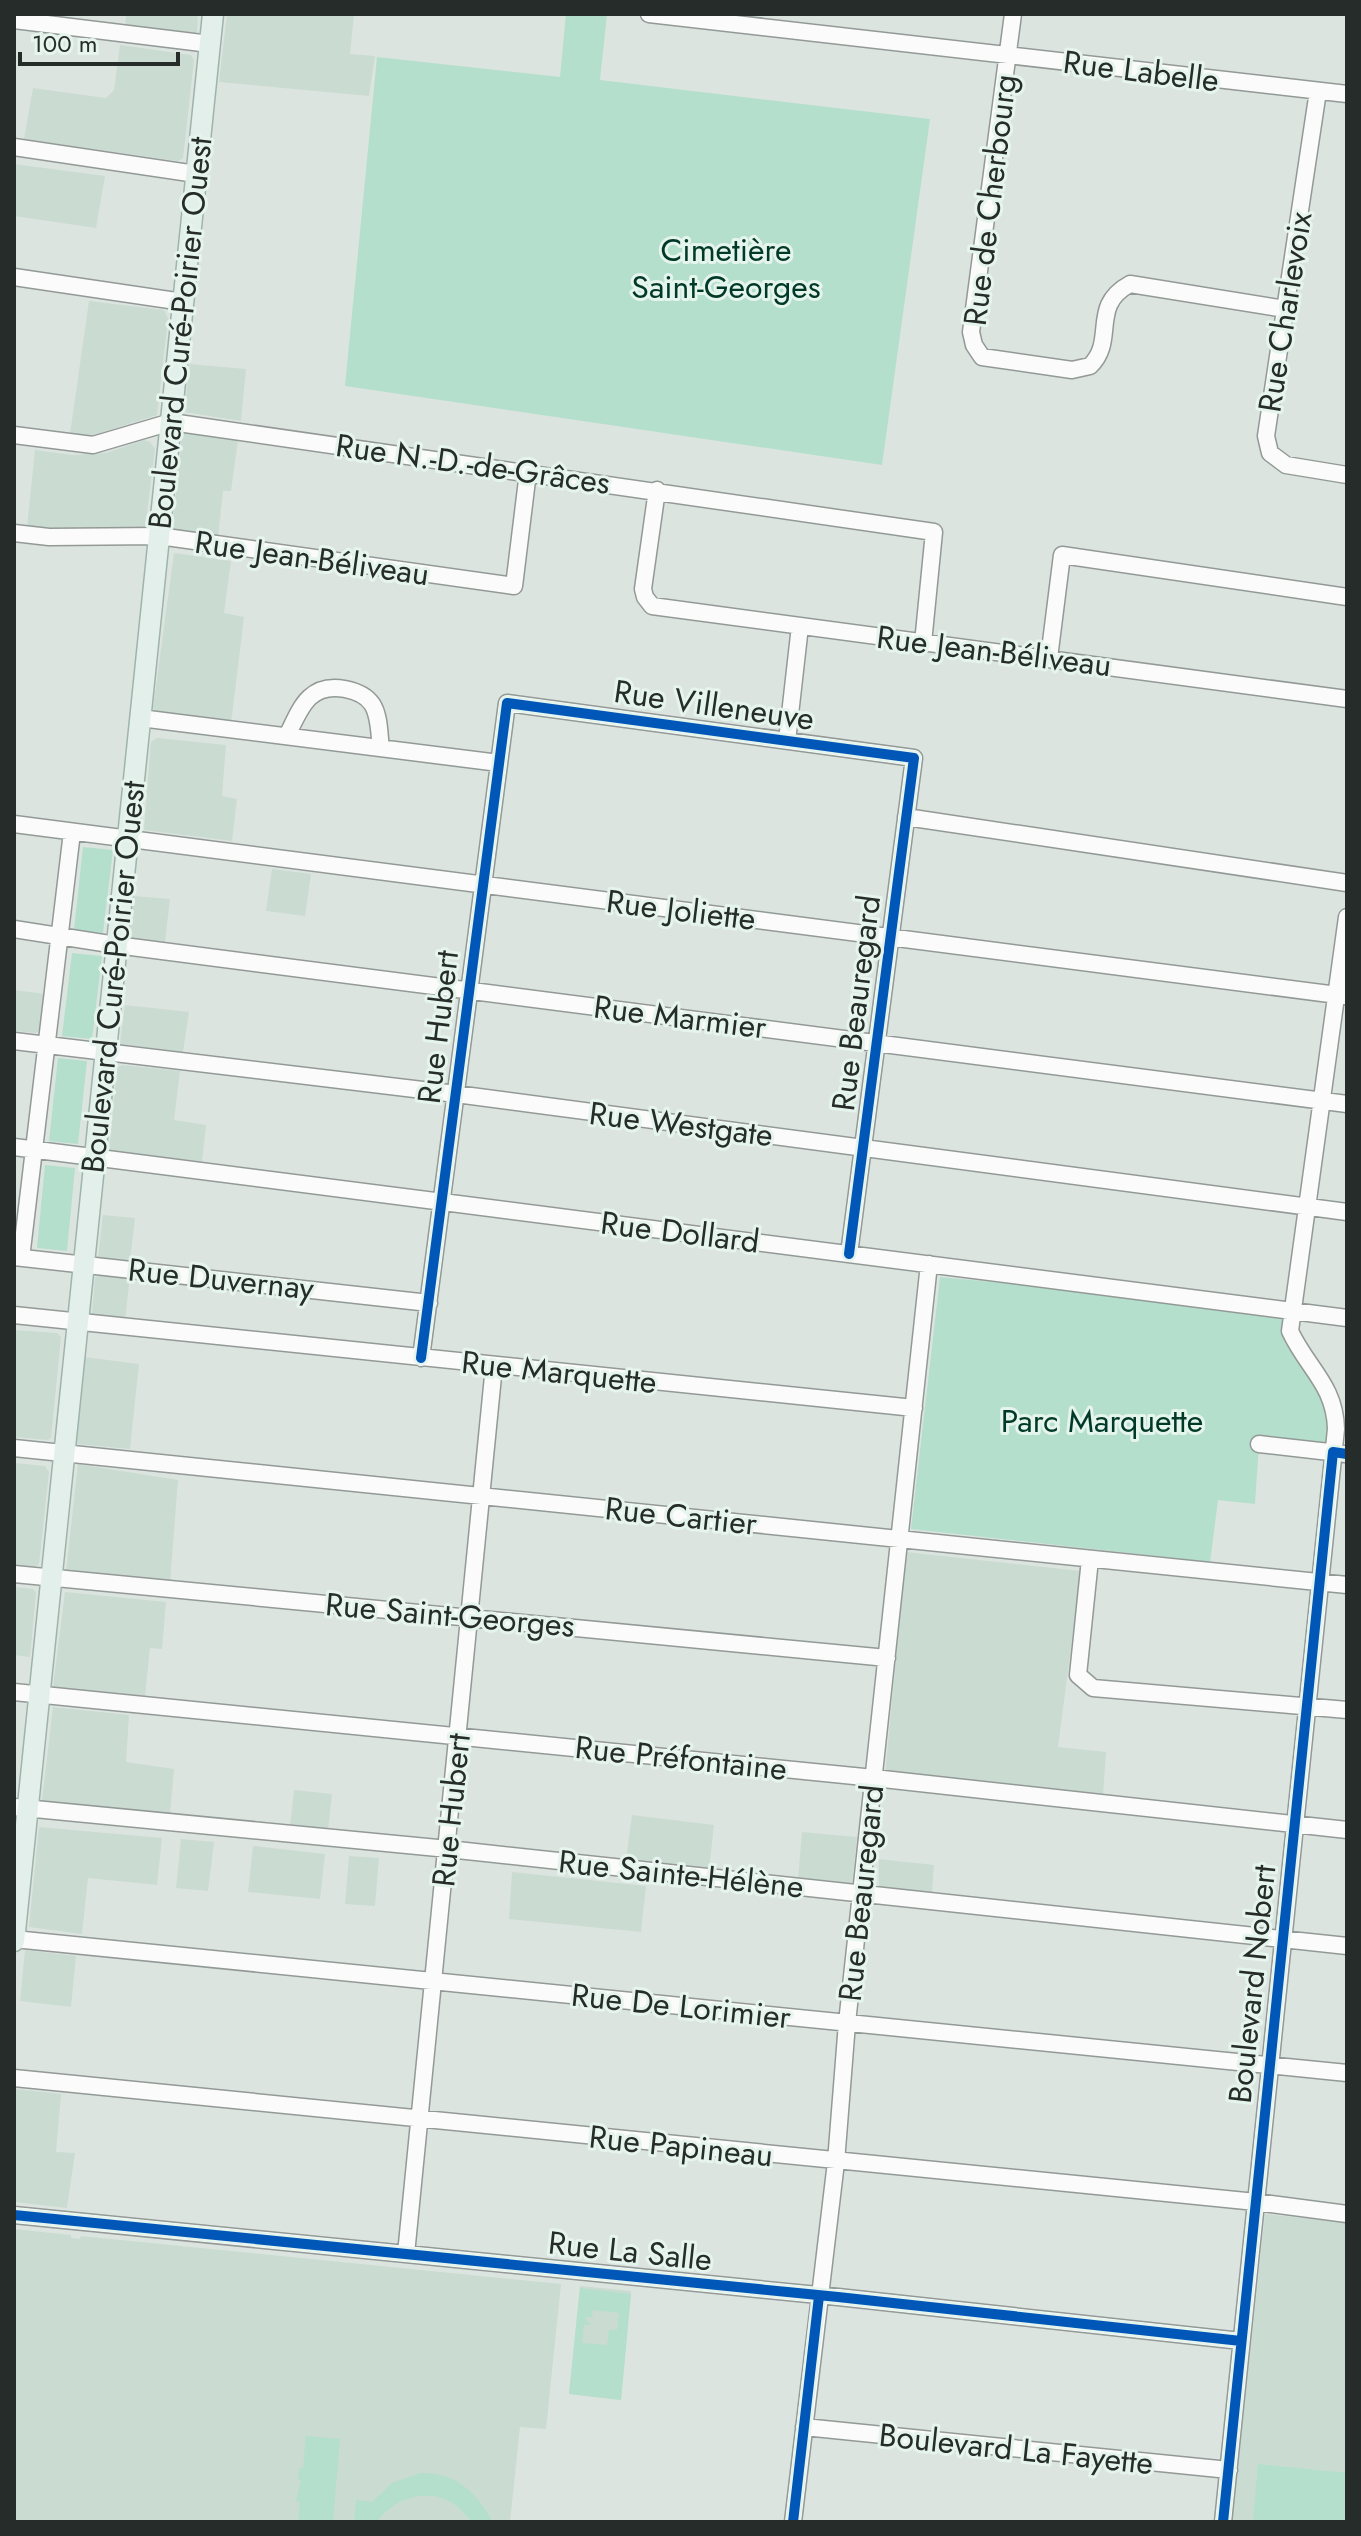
<svg xmlns="http://www.w3.org/2000/svg" width="1361" height="2536" font-family="Jost,sans-serif">
  <style>
    .built { fill: #cadbd2 }
    .green { fill: #b4dfcc; fill-rule: evenodd }
    .lines { fill: none; stroke-linecap: round; stroke-linejoin: round }
    .minor-casing { stroke: #939996; stroke-width: 19 }
    .major-casing { stroke: #9eb4ab; stroke-width: 23 }
    .minor { stroke: #fafbfa; stroke-width: 16 }
    .major { stroke: #e3efea; stroke-width: 20 }
    .cycleway-casing { stroke: #e5f4ed; stroke-width: 15 }
    .cycleway { stroke: #0057b8; stroke-width: 10 }
    .labels { text-anchor: middle; stroke-width: 6; stroke-linejoin: round; paint-order: stroke }
    .street-label { font-size: 32px; fill: #262c29; stroke: #e5f4ed }
    .park-label { font-size: 32px; fill: #003927; stroke: #e5f4ed }
  </style>
  <rect width="100%" height="100%" fill="#dce4e0"/>
  <path class="built" d="M126,14h72l-1,18 -7,4 -65,-9z
    M227,14h127l-4,40 25,2 -6,40 -150,-14z
    M120,45l71,10 3,5 -11,98 -5,3 -154,-22 9,-51 73,10 8,-8z
    M14,164l91,12 -9,52 -82,-12z
    M89,301l75,9 4,8 -11,97 -64,20 -23,-1z
    M190,364l56,5 -5,52 -57,-9z
    M185,432l53,8 -7,51h-8l-5,47 -44,-5 -2,-4 10,-94z
    M144,440l6,2 5,7 -10,79 -3,3 -84,-1 -31,-3 8,-77 38,5 33,-2z
    M174,553l57,8 -7,52 20,4 -13,107 -73,-10 -5,-6z
    M157,738l69,7 -4,51 15,3 -5,42 -88,-11 7,-88z
    M272,869l39,5 -6,42 -39,-5z
    M133,896l37,3 -5,43 -32,-3 -3,-7z
    M14,990l32,4 -6,36 -4,3 -22,-2z
    M125,1005l64,7 -6,40 -63,-8z
    M122,1065l58,6 -6,49 32,5 -4,38 -93,-11 8,-84z
    M103,1215l32,3 -5,43 -32,-3z
    M103,1275l27,1 -5,44 -32,-4 -1,-3 3,-36z
    M14,1330l43,3 4,4 -10,101 -4,2 -33,-3z
    M84,1357l55,7 -9,85 -53,-5z
    M14,1463l31,3 4,6 -10,92 -7,5 -18,-3z
    M78,1464l100,16 -8,103 -104,-11z
    M906,1552l175,19 -23,176 48,5 -3,43 -218,-20z
    M14,1587l19,2 3,4 -6,64 -16,-2z
    M65,1592l101,10 -4,47 -12,-1 -5,48 -92,-9z
    M53,1707l76,8 -3,47 48,7 -4,46 -128,-14z
    M294,1790l38,4 -4,36 -38,-4z
    M632,1815l82,10 -5,45 -83,-10z
    M39,1827l123,11 -5,47 -69,-7 -6,56 -53,-7z
    M802,1832l55,5 -5,48 -54,-6z
    M181,1839l33,3 -6,49 -32,-3z
    M253,1846l72,8 -5,45 -72,-7z
    M349,1856l30,2 -4,48 -30,-2z
    M879,1859l55,6 -2,27 -53,-4z
    M512,1872l134,14 -5,46 -132,-13z
    M25,1950l51,6 -5,51 -51,-6z
    M16,2089l45,5 -5,58 19,1 -8,55 -53,-6v-111z
    M1265,2214l82,9v299h-115z
    M14,2229l57,6v3l9,1 1,-3 480,48 -15,145 -26,-2 -10,95h-496z
    M580,2286l51,5 -10,109 -52,-6z"/>
  <path class="green" d="M566,14h41l-7,66 330,39 -48,346 -537,-79 32,-329 183,20z
    M83,847l30,3 -10,83 -29,-3z
    M72,953l30,3 -10,83 -30,-3z
    M58,1058l29,3 -9,83 -29,-3z
    M45,1165l30,3 -8,83 -30,-3z
    M940,1277l353,34 -4,26 34,52 10,63 -74,-8 -4,60 -37,-4 -8,62 -299,-33z
    M580,2288l51,6 -10,106 -52,-6zM593,2310l26,3 -2,17h-8l-2,15 -25,-2 2,-18 8,-1 -6,-3v-4h6z
    M306,2436l34,3 -7,83h-35l2,-20 -4,-1 5,-21 -3,-1 1,-10 4,-1z
    M1258,2464l89,9v49h-94z
    M420,2473c36,-1 56,19 73,49 -5,0 -15,2 -19,0 -6,-3 -13,-13 -19,-17 -25,-18 -61,-8 -78,17h-23l2,-22 16,2 20,-19z"/>
  <g class="lines">
    <defs>
      <path id="minor" d="M649,14l698,80
        M1013,14l-42,318 3,13 8,12 90,13 18,-4c27,-26 -1,-60 40,-82l155,25
        M14,20l196,24
        M1318,91l-52,345 4,17 16,12 61,10
        M14,147l182,27
        M14,277l169,25
        M14,435l79,10 78,-23 763,110 -11,111
        M657,490l-14,99 2,8 7,9 695,93
        M14,533l35,4 110,-1 355,50 14,-114
        M1049,658l13,-103 285,42
        M140,718l359,45
        M287,736c13,-27 22,-54 58,-47 10,2 21,6 27,15 8,12 7,31 9,44
        M787,741l13,-115
        M906,817l441,66
        M14,824l1331,172
        M14,929l102,16 1231,159
        M14,1041l442,53 891,118
        M14,1147l1333,171
        M14,1257l415,46
        M21,1258l51,-426
        M14,1315l900,93
        M421,1358l86,-655 407,55 -65,496
        M1259,1444l88,10
        M14,1448l1333,137
        M1090,1559l-12,116 15,13 254,22
        M14,1574l873,84
        M14,1692l860,86 473,52
        M14,1807l434,42 899,97
        M14,1939l1333,134
        M14,2078l1242,124 91,12
        M14,2215l824,82 403,44
        M406,2254l88,-888
        M804,2427l425,43
        M793,2522l43,-360 11,-139 82,-759
        M1223,2522l113,-1093c-1,-44 -29,-61 -46,-98l57,-414"/>
      <path id="major" d="M14,1941l199,-1927"/>
    </defs>
    <use href="#minor" class="minor-casing"/>
    <use href="#major" class="major-casing"/>
    <use href="#minor" class="minor"/>
    <use href="#major" class="major"/>
    <defs>
      <path id="cycleway" d="M421,1358l86,-655 407,55 -65,496
        M14,2215l824,82 403,44
        M793,2522l26,-226
        M1223,2522l110,-1070 14,2"/>
    </defs>
    <use href="#cycleway" class="cycleway-casing"/>
    <use href="#cycleway" class="cycleway"/>
  </g>
  <g class="labels">
    <g class="street-label">
      <text transform="translate(1141 71) rotate(7)" y="11">Rue Labelle</text>
      <text transform="translate(990 200) rotate(-83)" y="11">Rue de Cherbourg</text>
      <text transform="translate(1285 312) rotate(-81)" y="11">Rue Charlevoix</text>
      <text transform="translate(180 333) rotate(-84)" y="11">Boulevard Curé-Poirier Ouest</text>
      <text transform="translate(473 464) rotate(8)" y="11">Rue N.-D.-de-Grâces</text>
      <text transform="translate(312 558) rotate(8)" y="11">Rue Jean-Béliveau</text>
      <text transform="translate(994 651) rotate(7)" y="11">Rue Jean-Béliveau</text>
      <text transform="translate(714 705) rotate(8)" y="11">Rue Villeneuve</text>
      <text transform="translate(681 910) rotate(7)" y="11">Rue Joliette</text>
      <text transform="translate(113 977) rotate(-84)" y="11">Boulevard Curé-Poirier Ouest</text>
      <text transform="translate(856 1003) rotate(-83)" y="11">Rue Beauregard</text>
      <text transform="translate(680 1017) rotate(7)" y="11">Rue Marmier</text>
      <text transform="translate(438 1027) rotate(-83)" y="11">Rue Hubert</text>
      <text transform="translate(681 1124) rotate(7)" y="11">Rue Westgate</text>
      <text transform="translate(680 1232) rotate(7)" y="11">Rue Dollard</text>
      <text transform="translate(221 1279) rotate(6)" y="11">Rue Duvernay</text>
      <text transform="translate(559 1372) rotate(6)" y="11">Rue Marquette</text>
      <text transform="translate(681 1516) rotate(6)" y="11">Rue Cartier</text>
      <text transform="translate(450 1615) rotate(5)" y="11">Rue Saint-Georges</text>
      <text transform="translate(681 1758) rotate(6)" y="11">Rue Préfontaine</text>
      <text transform="translate(451 1810) rotate(-84)" y="11">Rue Hubert</text>
      <text transform="translate(681 1874) rotate(6)" y="11">Rue Sainte-Hélène</text>
      <text transform="translate(861 1893) rotate(-84)" y="11">Rue Beauregard</text>
      <text transform="translate(1252 1984) rotate(-84)" y="11">Boulevard Nobert</text>
      <text transform="translate(681 2006) rotate(6)" y="11">Rue De Lorimier</text>
      <text transform="translate(681 2146) rotate(6)" y="11">Rue Papineau</text>
      <text transform="translate(630 2251) rotate(6)" y="11">Rue La Salle</text>
      <text transform="translate(1016 2449) rotate(6)" y="11">Boulevard La Fayette</text>
    </g>
    <g class="park-label">
      <text x="726" y="261">Cimetière<tspan x="726" dy="37">Saint-Georges</tspan></text>
      <text x="1102" y="1432">Parc Marquette</text>
    </g>
  </g>
  <rect width="1361" height="2536" fill="none" stroke="#262c29" stroke-width="32"/>
  <path d="M20 52v12h158v-12" fill="none" stroke="#262c29" stroke-width="4"/>
  <text x="32" y="52" font-size="24" fill="#262c29" stroke="#e5f4ed" stroke-width="6" paint-order="stroke">100 m</text>
</svg>
